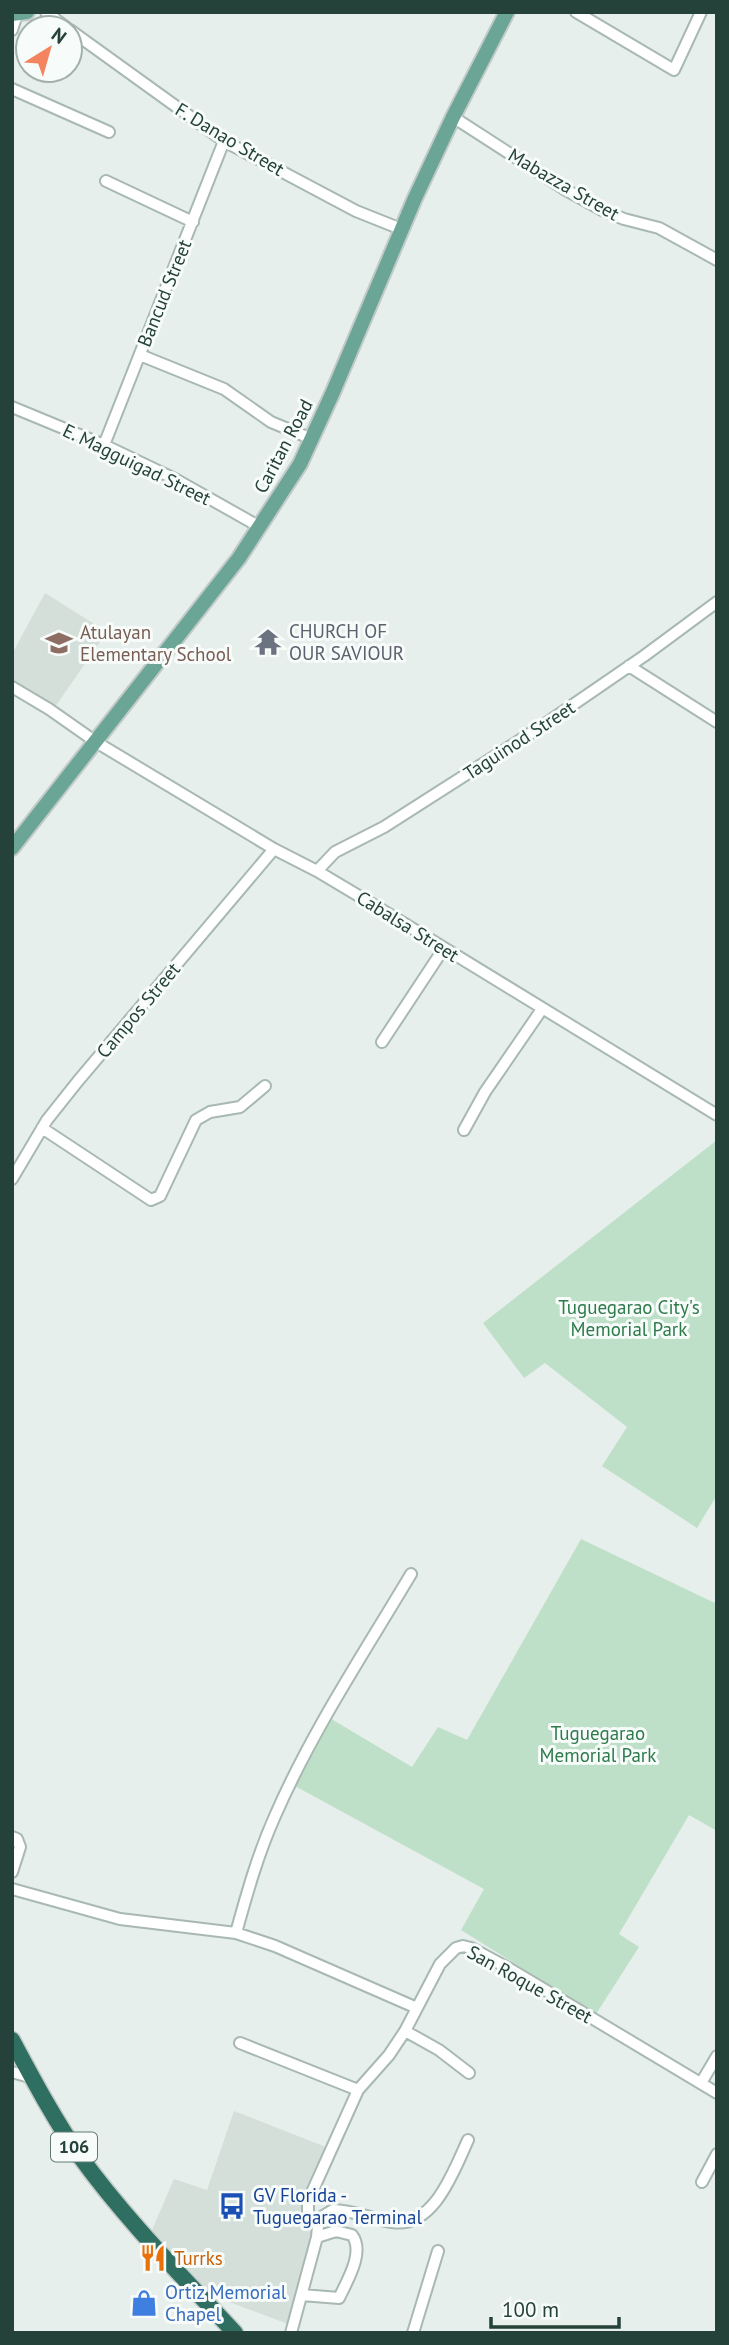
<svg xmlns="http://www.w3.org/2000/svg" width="729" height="2345" font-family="'PT Sans',sans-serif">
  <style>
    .built { fill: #d4dfda }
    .green { fill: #bfe0c8 }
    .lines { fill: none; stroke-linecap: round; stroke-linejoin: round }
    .minor-casing { stroke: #a8b8b2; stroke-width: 14 }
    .major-casing { stroke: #c2cac8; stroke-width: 18 }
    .highway-casing { stroke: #c2cac8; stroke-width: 19 }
    .minor { stroke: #fff; stroke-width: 10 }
    .major { stroke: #6aa596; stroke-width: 14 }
    .highway { stroke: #2f6f62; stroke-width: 16 }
    .labels { text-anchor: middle; stroke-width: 6; stroke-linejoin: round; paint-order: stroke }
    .shield { fill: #f7fbf9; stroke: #637a73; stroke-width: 2 }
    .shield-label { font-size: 18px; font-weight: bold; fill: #24423a }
    .street-label { font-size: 19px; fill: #24423a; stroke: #f7fbf9 }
    .worship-label { font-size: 19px; fill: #5b616d; stroke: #f7fbf9; text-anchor: start }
    .education-label { font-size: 19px; fill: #785e54; stroke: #f7fbf9; text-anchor: start }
    .park-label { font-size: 19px; fill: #2d7a4b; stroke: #f7fbf9 }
    .transit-label { font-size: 19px; fill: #164399; stroke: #f7fbf9; text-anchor: start }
    .food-label { font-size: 19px; fill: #c56008; stroke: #f7fbf9; text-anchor: start }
    .shop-label { font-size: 19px; fill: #366cbe; stroke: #f7fbf9; text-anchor: start }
  </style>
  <rect width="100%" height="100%" fill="#e6efeb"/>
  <path class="built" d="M45,593l62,39 -52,75 -43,-24v-29z
    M234,2111l92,36 -30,74 17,9 -25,94 -75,-28 -61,-66 22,-51 33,11z"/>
  <path class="green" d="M717,1140v355l-20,33 -95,-62 25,-39 -82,-64 -21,15 -41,-55z
    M581,1539l136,65v227l-28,-16 -70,119 20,13 -43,67 -135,-84 23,-41 -189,-103 33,-69 84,50 26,-40 29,13z"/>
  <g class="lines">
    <defs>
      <path id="minor" d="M46,12l21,16
        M576,12l98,58 27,-58
        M12,30l5,-16
        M70,30l154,111 132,70 45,18
        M12,89l97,43
        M453,117l113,73 38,21 20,8 35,9 58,32
        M106,181l87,41
        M140,355l84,34 47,33 41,17
        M12,407l92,38 71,34 85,48
        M104,445l120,-304
        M629,666l88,56
        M12,687l37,22 47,33 178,107 43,22 57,34 343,210
        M317,871l18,-19 49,-25 158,-101 102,-70 73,-54
        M382,1042l62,-94
        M42,1128l109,72 9,-4 36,-76 14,-8 30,-5 25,-21
        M464,1130l21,-38 57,-83
        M12,1179l35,-59 31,-39 196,-232
        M12,1837l5,2 3,8 -8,25
        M12,1889l108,30 116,14 39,13 142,62
        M236,1933c11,-40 22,-79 39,-117 37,-85 89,-163 136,-242
        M405,2031l34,19 30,23
        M240,2043l118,47
        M12,2072l21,6
        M701,2083l16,-27
        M702,2182l15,-28
        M315,2221l18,-11c20,0 39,9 59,12 42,7 62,-52 76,-82
        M302,2295l37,3c8,-17 26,-46 13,-63l-16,-4 -19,6
        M291,2333l26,-96 1,-11 -10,-13v-12l50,-111 31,-35 16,-24 35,-67 16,-16 7,-2 8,2 39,21 207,124
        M413,2333l25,-82"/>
      <path id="major" d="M12,14l15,-2
        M12,848l227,-290 61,-94 33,-72 82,-194 38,-81 54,-105"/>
      <path id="highway" d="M12,2040c21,39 42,79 67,115 46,64 103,121 156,178"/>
    </defs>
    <use href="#minor" class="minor-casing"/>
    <use href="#major" class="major-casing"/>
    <use href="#highway" class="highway-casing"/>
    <use href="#minor" class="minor"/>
    <use href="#major" class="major"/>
    <use href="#highway" class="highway"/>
  </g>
  <defs>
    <symbol id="temple-bare" viewBox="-9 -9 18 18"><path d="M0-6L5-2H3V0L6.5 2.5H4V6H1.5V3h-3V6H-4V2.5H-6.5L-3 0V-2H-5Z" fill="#6b7280" stroke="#f7fbf9" stroke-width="2.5" paint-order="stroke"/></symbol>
    <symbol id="school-bare" viewBox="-9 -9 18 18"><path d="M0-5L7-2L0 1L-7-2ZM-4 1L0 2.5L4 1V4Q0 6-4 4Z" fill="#8d6e63" stroke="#f7fbf9" stroke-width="2.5" paint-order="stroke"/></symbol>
    <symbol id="bus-bare" viewBox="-9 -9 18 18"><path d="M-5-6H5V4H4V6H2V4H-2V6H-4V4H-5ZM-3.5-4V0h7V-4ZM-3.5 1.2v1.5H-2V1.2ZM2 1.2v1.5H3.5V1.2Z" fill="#1a4fb4" stroke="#f7fbf9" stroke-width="2.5" paint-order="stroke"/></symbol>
    <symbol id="restaurant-bare" viewBox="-9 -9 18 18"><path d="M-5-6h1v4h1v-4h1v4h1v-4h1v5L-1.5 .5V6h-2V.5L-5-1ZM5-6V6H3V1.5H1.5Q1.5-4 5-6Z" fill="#e8710a" stroke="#f7fbf9" stroke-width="2.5" paint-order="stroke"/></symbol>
    <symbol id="shop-bare" viewBox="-9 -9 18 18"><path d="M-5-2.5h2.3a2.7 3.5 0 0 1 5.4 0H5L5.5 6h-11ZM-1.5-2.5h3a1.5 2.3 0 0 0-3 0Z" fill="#3f7fe0" stroke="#f7fbf9" stroke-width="2.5" paint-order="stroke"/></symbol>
  </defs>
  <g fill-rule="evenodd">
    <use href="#temple-bare" x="249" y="623" width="38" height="38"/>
    <use href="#school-bare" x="40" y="624" width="38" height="38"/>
    <use href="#bus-bare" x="213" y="2187" width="38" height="38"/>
    <use href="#restaurant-bare" x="134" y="2239" width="38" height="38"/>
    <use href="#shop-bare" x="125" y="2284" width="38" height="38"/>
  </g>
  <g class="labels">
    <rect class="shield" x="51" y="2132.5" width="46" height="29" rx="5"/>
    <g class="shield-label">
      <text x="74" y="2153">106</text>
    </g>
    <g class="street-label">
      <text transform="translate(230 139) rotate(31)" y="7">F. Danao Street</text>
      <text transform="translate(564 184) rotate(30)" y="7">Mabazza Street</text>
      <text transform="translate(164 293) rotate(-68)" y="7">Bancud Street</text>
      <text transform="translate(283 446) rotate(-62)" y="7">Caritan Road</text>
      <text transform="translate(137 464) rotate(26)" y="7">E. Magguigad Street</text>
      <text transform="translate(519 740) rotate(-33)" y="7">Taguinod Street</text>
      <text transform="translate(408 926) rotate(32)" y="7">Cabalsa Street</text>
      <text transform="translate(138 1010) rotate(-50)" y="7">Campos Street</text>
      <text transform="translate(530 1984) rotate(29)" y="7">San Roque Street</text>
    </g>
    <g class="worship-label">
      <text x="289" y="638">CHURCH OF<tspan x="289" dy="22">OUR SAVIOUR</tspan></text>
    </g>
    <g class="education-label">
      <text x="80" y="639">Atulayan<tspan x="80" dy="22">Elementary School</tspan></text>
    </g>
    <g class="park-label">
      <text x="629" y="1314">Tuguegarao City's<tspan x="629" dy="22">Memorial Park</tspan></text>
      <text x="598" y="1740">Tuguegarao<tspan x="598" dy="22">Memorial Park</tspan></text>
    </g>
    <g class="transit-label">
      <text x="253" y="2202">GV Florida -<tspan x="253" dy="22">Tuguegarao Terminal</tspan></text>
    </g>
    <g class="food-label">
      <text x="174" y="2265">Turrks</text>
    </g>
    <g class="shop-label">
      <text x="165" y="2299">Ortiz Memorial<tspan x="165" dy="22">Chapel</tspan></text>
    </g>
  </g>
  <rect width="729" height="2345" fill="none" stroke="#24423a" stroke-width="28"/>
  <g transform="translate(49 49) rotate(37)"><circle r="33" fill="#f7fbf9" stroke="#a3b1ad" stroke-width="2"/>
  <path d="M0-5L12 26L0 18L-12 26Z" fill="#f4845f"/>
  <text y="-10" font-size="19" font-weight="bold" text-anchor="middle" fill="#24423a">N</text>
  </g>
  <path d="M491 2317v10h128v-10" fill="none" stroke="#24423a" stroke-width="3.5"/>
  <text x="502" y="2317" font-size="21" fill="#24423a" stroke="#f7fbf9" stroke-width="5" paint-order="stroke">100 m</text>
</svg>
